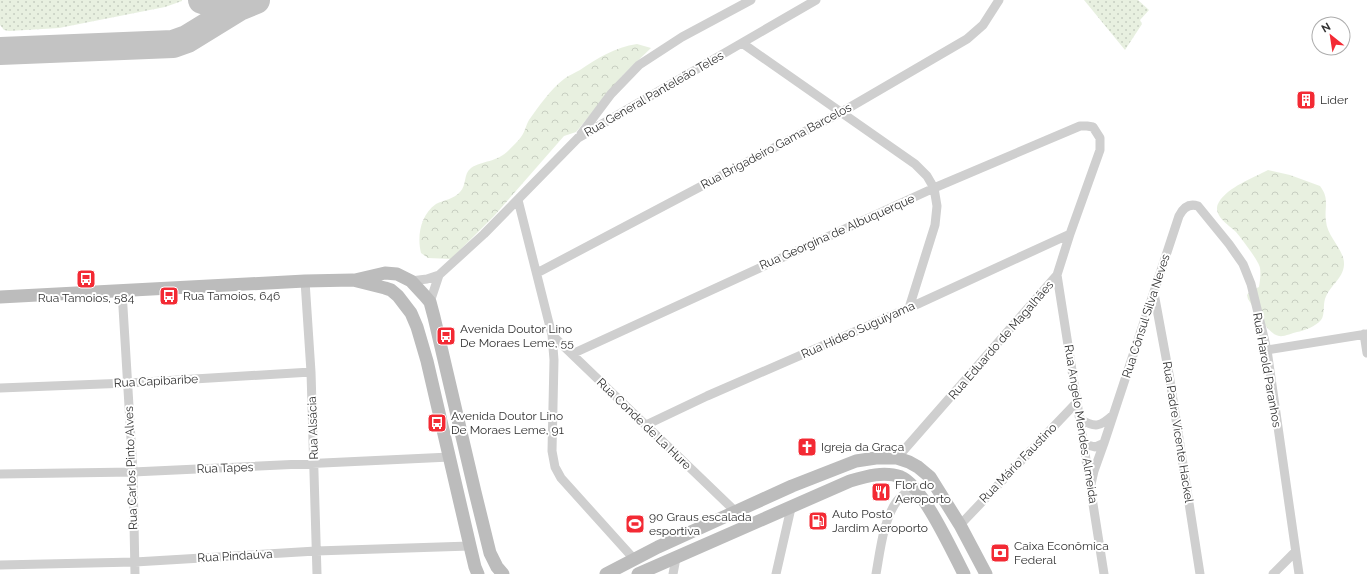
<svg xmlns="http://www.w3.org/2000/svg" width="1367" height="574" font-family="Raleway,sans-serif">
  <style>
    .grass { fill: url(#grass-dots) }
    .forest { fill: url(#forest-crowns) }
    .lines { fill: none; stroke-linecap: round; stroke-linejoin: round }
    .taxiway { stroke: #c3c3c3; stroke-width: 28 }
    .minor { stroke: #cfcfcf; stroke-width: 9 }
    .secondary { stroke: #bcbcbc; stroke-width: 13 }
    .labels { text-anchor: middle; stroke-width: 4; stroke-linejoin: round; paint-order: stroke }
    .street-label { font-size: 12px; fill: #323232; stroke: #fff }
    .poi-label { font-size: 12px; fill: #323232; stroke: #fff; text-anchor: start }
  </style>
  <defs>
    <pattern id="grass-dots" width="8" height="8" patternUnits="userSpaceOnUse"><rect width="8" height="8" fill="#e8f0e0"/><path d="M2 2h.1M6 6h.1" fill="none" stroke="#c7cec1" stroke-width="1.8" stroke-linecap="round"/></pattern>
    <pattern id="forest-crowns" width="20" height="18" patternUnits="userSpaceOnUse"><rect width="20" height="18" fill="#e8f0e0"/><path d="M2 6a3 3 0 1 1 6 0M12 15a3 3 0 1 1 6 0" fill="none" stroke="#c7cec1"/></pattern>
  </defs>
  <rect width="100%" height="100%" fill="#fff"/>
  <path class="grass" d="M0,0h182v1l-17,6 -106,21 -50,3 -5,-1 -4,-5z
    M1084,0h54l11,10 -9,10 2,4 -17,26z"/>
  <path class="forest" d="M637,44l14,4 -28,27 -47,57 -12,4 -70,80 -43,43 -23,-1 -7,-5c-4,-16 -1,-38 15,-49 8,-4 18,-5 24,-12 7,-7 3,-18 11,-24 12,-8 25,-5 38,-18 4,-4 9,-9 12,-13 4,-5 5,-12 8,-17 10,-14 21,-30 35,-41 5,-4 11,-6 16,-9 18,-12 35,-23 57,-26z
    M1268,170l22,5 30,11c10,13 4,21 6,35 1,16 19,29 18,44 -1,14 -15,21 -19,34 -2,6 0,16 -4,21 -5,6 -17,11 -24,12 -5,1 -13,5 -18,4 -13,-3 -24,-27 -31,-37l-1,-4 3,-4 9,-4c1,-6 2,-13 1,-19 -1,-7 -19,-30 -24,-36 -7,-7 -25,-17 -17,-30 9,-15 34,-24 49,-32z"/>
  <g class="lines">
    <path class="taxiway" d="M202,0l19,6 18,1
      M0,51l173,-7 14,-5 52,-32 17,-7"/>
    <path class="minor" d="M742,43l173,121 12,12 7,12 3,18 -2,19 -26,83
      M581,134l30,-40 28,-29 43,-28 69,-37
      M518,200l34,135 2,25 -2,91 3,16 6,11 73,81
      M537,273l303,-160 127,-74 16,-14 16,-25
      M1057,275l47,299
      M305,281l6,91 6,202
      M411,281l16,-2 12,-4
      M122,291l11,181 2,102
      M1154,293l15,81 31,200
      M430,302l9,-27 45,-41 94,-96 238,-138
      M1364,334l3,19
      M552,335l184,177
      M1267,350l100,-16
      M572,354l362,-166 146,-62h7l6,1 7,11v12l-30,84 -13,41 -160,183
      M0,388l128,-5 183,-11
      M1080,419c15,9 20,8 33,-4
      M646,425l61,-29 202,-88 161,-74
      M1084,444l11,3 9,-4
      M0,474l133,-2 317,-15
      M1091,484l3,-13 10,-28 75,-227c4,-8 10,-13 19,-10l31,38 14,20 8,20 16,66 32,224
      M960,525l117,-123
      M0,565l135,-3 181,-11 154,-5
      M673,574l3,-16
      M776,574l15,-66
      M876,574c4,-22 7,-54 21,-73 4,-5 11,-10 17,-14
      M1273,574l22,-22"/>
    <path class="secondary" d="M355,280l30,-7 12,1 14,7 13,14 6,7 4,15 41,175 15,61 7,14 6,7
      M0,297l305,-16 48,-1 32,8 6,2 7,6 13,17 6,14 10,34 43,185 5,21 3,7
      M606,574l52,-27 134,-61 64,-25 20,-3h21l12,4 9,5 12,10 30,48 26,49
      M638,574l212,-93c17,-5 34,-10 51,-4 21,8 52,76 63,97"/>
  </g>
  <defs>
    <symbol id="building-square" viewBox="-11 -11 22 22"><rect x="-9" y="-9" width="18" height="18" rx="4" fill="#f32a34" stroke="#fff"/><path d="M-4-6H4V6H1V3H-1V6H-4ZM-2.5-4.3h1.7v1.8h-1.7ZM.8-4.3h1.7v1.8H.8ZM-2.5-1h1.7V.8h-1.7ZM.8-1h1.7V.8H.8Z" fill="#fff"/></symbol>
    <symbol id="bus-square" viewBox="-11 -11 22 22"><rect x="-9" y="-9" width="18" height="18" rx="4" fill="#f32a34" stroke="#fff"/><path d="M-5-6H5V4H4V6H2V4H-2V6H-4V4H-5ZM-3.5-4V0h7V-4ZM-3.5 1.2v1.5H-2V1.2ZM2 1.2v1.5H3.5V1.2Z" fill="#fff"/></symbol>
    <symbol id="church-square" viewBox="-11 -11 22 22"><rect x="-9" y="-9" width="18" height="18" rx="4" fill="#f32a34" stroke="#fff"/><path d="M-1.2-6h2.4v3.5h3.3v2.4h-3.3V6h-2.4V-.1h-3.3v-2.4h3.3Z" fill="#fff"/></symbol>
    <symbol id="restaurant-square" viewBox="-11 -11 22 22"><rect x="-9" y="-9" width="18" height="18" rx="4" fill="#f32a34" stroke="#fff"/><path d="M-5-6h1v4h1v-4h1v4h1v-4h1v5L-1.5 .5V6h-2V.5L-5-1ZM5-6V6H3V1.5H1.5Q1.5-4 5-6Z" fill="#fff"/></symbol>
    <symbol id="fuel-square" viewBox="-11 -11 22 22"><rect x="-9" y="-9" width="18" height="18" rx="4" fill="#f32a34" stroke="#fff"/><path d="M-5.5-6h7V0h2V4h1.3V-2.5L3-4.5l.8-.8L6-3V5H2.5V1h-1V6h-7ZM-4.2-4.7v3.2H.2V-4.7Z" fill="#fff"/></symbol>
    <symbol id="stadium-square" viewBox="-11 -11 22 22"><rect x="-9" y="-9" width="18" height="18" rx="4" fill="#f32a34" stroke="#fff"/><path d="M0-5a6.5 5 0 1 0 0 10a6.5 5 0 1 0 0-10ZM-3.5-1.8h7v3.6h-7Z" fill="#fff"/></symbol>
    <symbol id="bank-square" viewBox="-11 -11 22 22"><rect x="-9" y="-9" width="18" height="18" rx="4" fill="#f32a34" stroke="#fff"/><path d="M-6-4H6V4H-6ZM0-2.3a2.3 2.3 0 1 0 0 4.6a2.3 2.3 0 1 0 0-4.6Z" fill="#fff"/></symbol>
  </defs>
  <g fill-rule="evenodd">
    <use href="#building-square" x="1295" y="89" width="22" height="22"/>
    <use href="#bus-square" x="75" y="268" width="22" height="22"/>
    <use href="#bus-square" x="158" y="285" width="22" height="22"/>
    <use href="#bus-square" x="435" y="325" width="22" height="22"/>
    <use href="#bus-square" x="426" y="412" width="22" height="22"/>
    <use href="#church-square" x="796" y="436" width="22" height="22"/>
    <use href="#restaurant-square" x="870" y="481" width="22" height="22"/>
    <use href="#fuel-square" x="807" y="510" width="22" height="22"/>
    <use href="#stadium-square" x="624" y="513" width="22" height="22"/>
    <use href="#bank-square" x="989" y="542" width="22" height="22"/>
  </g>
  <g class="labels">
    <g class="street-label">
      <text transform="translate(654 94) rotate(-30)" y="4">Rua General Panteleão Teles</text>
      <text transform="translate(776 146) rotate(-28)" y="4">Rua Brigadeiro Gama Barcelos</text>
      <text transform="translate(837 232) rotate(-24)" y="4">Rua Georgina de Albuquerque</text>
      <text transform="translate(1146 316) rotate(-72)" y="4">Rua Cônsul Silva Neves</text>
      <text transform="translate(858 330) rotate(-24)" y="4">Rua Hideo Suguiyama</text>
      <text transform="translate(1001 340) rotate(-49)" y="4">Rua Eduardo de Magalhães</text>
      <text transform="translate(1267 370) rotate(80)" y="4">Rua Harold Paranhos</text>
      <text transform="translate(156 381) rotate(-3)" y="4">Rua Capibaribe</text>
      <text transform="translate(644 424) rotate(44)" y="4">Rua Conde de La Hure</text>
      <text transform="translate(1081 424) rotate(81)" y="4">Rua Angelo Mendes Almeida</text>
      <text transform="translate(313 428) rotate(-92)" y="4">Rua Alsácia</text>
      <text transform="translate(1178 432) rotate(81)" y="4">Rua Padre Vicente Hackel</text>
      <text transform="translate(1018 463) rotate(-46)" y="4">Rua Mário Faustino</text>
      <text transform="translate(131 468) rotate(-92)" y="4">Rua Carlos Pinto Alves</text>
      <text transform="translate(225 468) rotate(-2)" y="4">Rua Tapes</text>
      <text transform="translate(235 556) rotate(-3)" y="4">Rua Pindaúva</text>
    </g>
    <g class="poi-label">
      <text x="1320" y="104">Líder</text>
      <text x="183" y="300">Rua Tamoios, 646</text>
      <text x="86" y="302" text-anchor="middle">Rua Tamoios, 584</text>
      <text x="460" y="333">Avenida Doutor Lino<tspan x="460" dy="14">De Moraes Leme, 55</tspan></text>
      <text x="451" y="420">Avenida Doutor Lino<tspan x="451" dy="14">De Moraes Leme, 91</tspan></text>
      <text x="821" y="451">Igreja da Graça</text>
      <text x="895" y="489">Flor do<tspan x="895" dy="14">Aeroporto</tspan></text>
      <text x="832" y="518">Auto Posto<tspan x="832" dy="14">Jardim Aeroporto</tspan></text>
      <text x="649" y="521">90 Graus escalada<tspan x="649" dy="14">esportiva</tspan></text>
      <text x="1014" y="550">Caixa Econômica<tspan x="1014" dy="14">Federal</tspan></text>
    </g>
  </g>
  <g transform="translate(1331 36) rotate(330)"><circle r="19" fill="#ffffff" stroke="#adadad"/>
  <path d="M0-3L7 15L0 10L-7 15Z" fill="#f32a34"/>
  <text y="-6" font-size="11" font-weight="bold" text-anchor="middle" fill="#323232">N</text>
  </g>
</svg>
